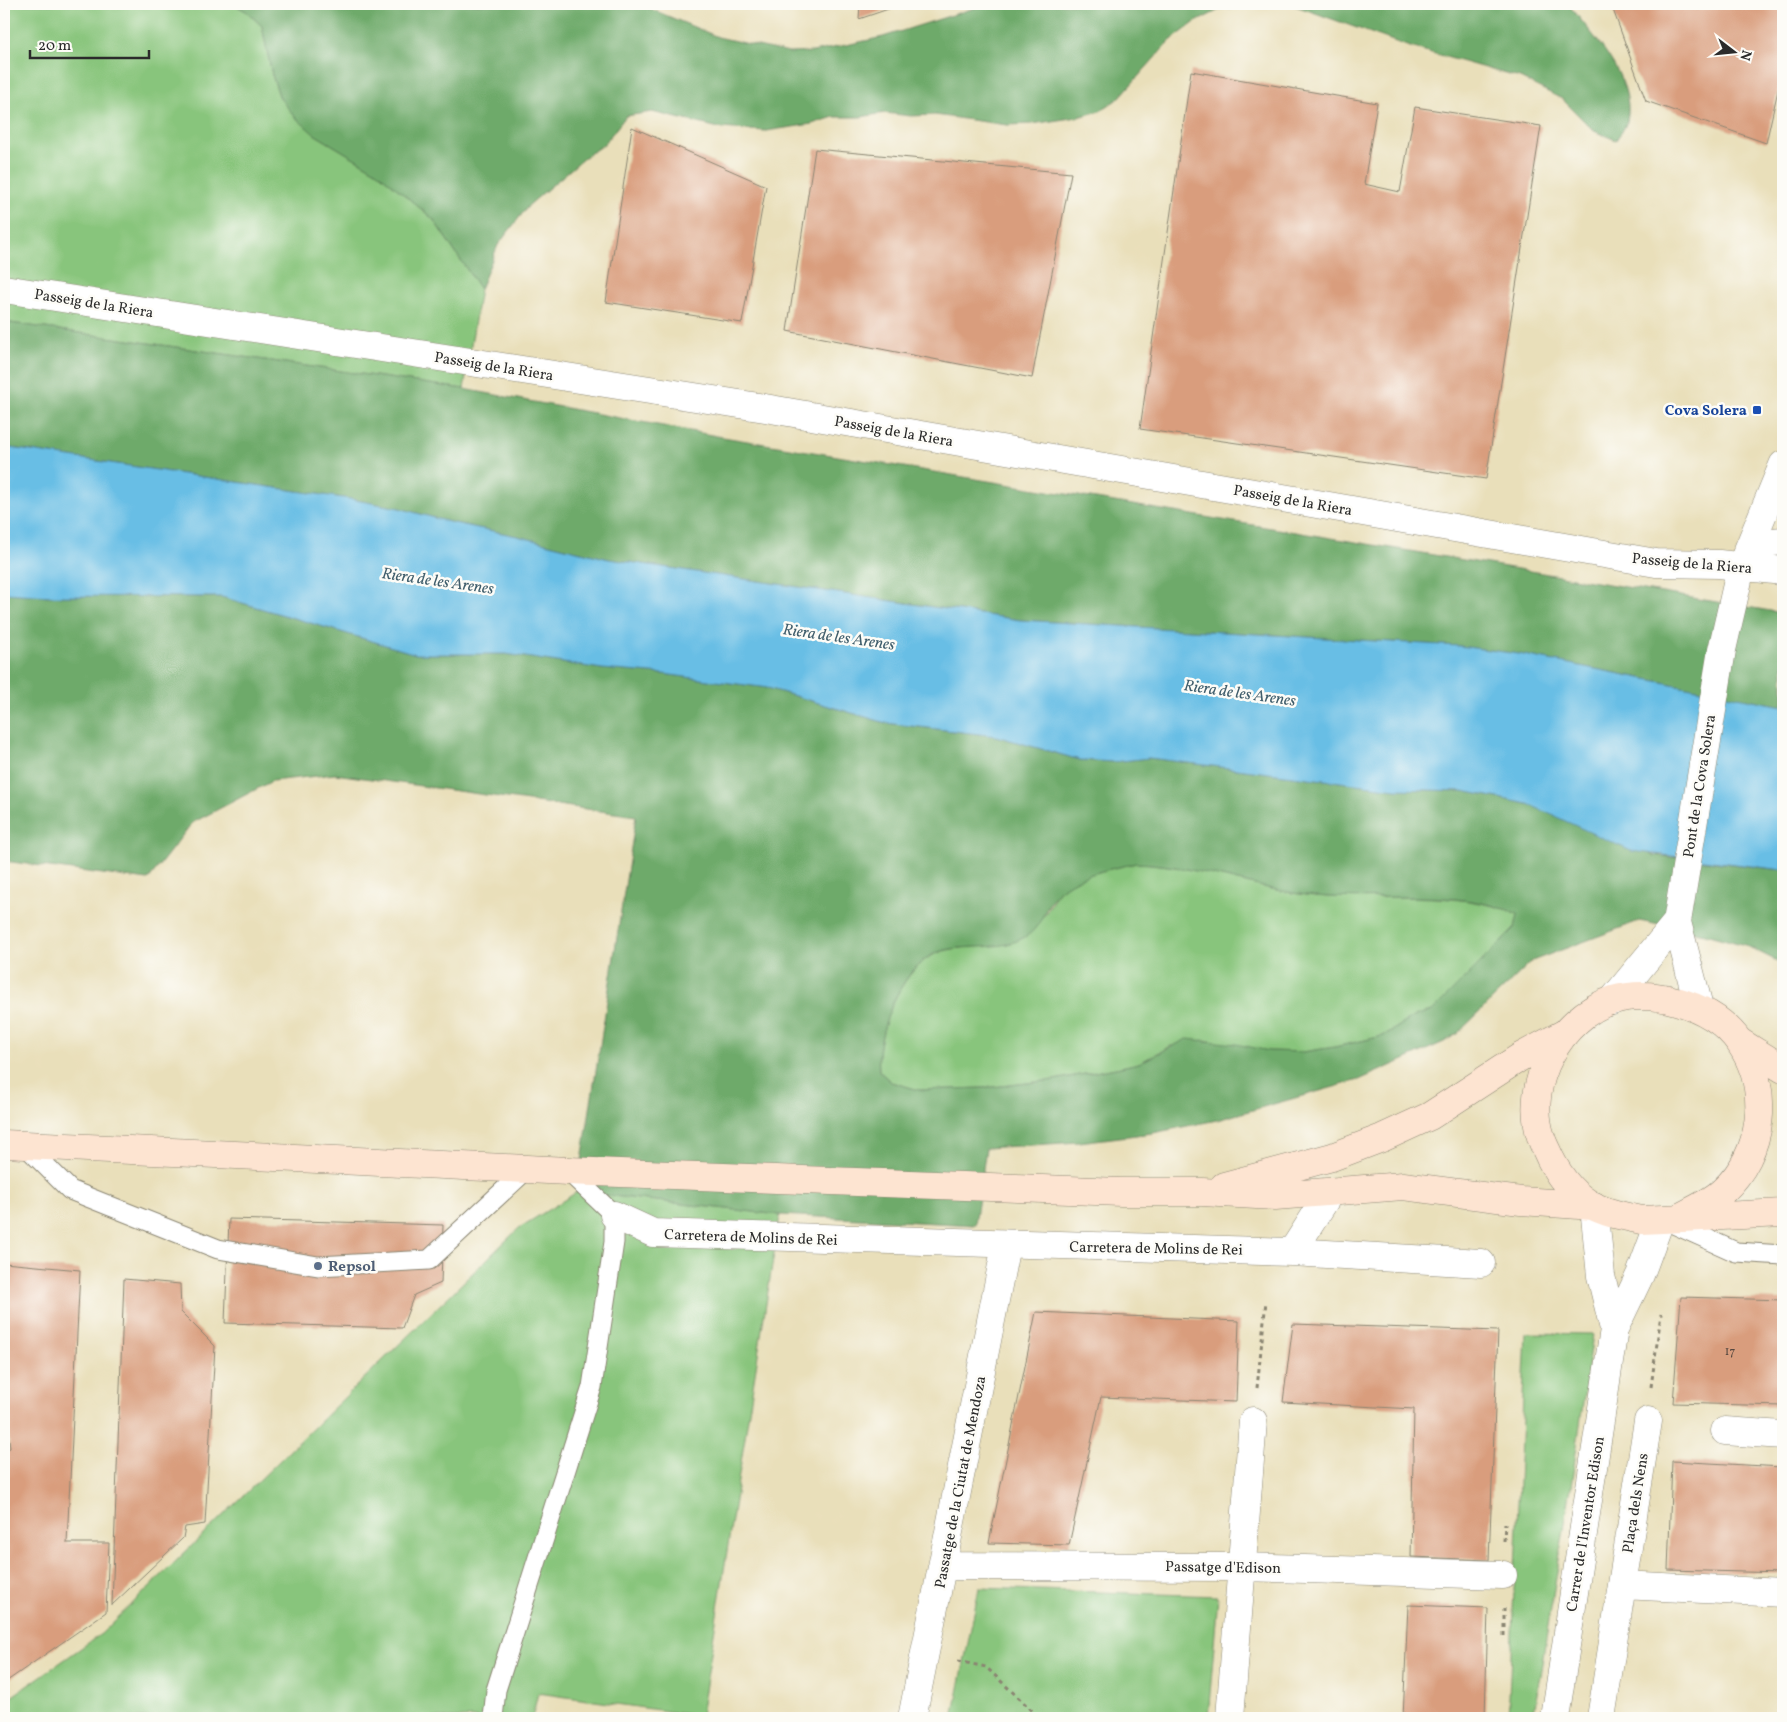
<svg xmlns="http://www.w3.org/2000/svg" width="1787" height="1722" font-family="Vollkorn,serif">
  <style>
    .green { fill: #88c57b; stroke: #5a7853 }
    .forest { fill: #6eaa6b; stroke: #4c6a4b; fill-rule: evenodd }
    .water { fill: #68bee5; stroke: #4a7488 }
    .building { fill: #d99d7d }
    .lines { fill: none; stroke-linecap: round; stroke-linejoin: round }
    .service-casing { stroke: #8a8572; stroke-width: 21 }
    .minor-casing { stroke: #8a8572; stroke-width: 29 }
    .secondary-casing { stroke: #8a8572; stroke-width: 29 }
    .path { stroke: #8a8572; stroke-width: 3; stroke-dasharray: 4 4; stroke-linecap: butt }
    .service { stroke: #fff; stroke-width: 19 }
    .minor { stroke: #fff; stroke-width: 28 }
    .secondary { stroke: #fde4d1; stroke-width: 28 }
    .transit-dot { fill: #1a4fb4; stroke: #fdfcf7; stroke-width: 2 }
    .service-dot { fill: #5c6f8a; stroke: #fdfcf7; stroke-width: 2 }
    .labels { text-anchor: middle; stroke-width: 5; stroke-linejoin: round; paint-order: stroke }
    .number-label { font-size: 12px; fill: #564840 }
    .street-label { font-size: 15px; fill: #2b2b2b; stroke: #fdfcf7 }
    .transit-label { font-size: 15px; font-weight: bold; fill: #164399; stroke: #fdfcf7; text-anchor: end }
    .service-label { font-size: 15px; font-weight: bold; fill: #4e5e75; stroke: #fdfcf7; text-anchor: start }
    .water-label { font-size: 16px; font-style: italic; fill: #405e6c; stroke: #fdfcf7 }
  </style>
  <rect width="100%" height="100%" fill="#fdfcf7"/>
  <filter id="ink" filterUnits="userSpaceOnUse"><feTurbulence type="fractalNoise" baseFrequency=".02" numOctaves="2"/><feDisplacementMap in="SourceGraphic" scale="10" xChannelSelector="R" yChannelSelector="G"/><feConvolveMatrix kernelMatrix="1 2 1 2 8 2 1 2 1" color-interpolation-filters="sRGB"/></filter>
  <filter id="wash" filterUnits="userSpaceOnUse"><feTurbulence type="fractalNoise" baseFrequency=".0096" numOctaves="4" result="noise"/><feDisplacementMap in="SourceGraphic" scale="20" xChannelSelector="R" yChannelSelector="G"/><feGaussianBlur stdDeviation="1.12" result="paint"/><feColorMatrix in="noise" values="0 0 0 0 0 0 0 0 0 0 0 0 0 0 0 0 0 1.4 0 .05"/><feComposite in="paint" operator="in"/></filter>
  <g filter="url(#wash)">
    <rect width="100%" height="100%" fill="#e9dfba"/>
    <path class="green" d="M4,4h229l13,7 16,15 10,49 8,23 34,36 62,37 57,48 47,70 -16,100 -460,-67z
      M1136,863c61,2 119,27 179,33 68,6 139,-8 203,18l-3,14 -83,83 -15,4 -34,21 -48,11 -32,5 -34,-1 -66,-11 -32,6 -32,17 -18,4 -67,13 -70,8 -65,2 -28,-8 -12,-11c-4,-37 21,-102 56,-117 18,-8 41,-6 60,-9 4,-1 11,0 15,-2 7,-2 33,-26 37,-32 5,-8 7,-15 15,-22 18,-16 51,-20 74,-26z
      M577,1192l203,23 -79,501 -163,-23 -6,25h-528v-16l97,-68 418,-406z
      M1526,1333l67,1 -22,153 -38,231h-25z
      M979,1588l239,8 -10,122h-255z"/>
    <path class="forest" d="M233,4h406l79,33 71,16 24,-1 70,-15 104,-33h581c23,30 68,74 59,117 -1,6 -8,14 -11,19l-22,-9 -32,-32 -42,-21 -113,-32 -114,-41 -24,-1 -48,5 -27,14 -25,19 -50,56 -19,13 -22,6 -46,7 -25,1 -72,-10 -24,1 -26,-3 -25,4h-26l-22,7 -46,7 -47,-3 -67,-16 -26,4 -22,28 -19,13 -56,48 -31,40 -18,44 -47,-70 -57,-48 -62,-37 -19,-17 -15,-19 -8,-23 -10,-49 -16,-15z
      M4,322l460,67 253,47 1066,177v93l-264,-52 -60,-8 -439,-26 -411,-61 -92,-23 -68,-14 -50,-14 -49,-9 -346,-52z
      M4,593l47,3 171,1 194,57h90l96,15 61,5 105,14 118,35 110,13 84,24 33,2 36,-4 247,31 67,2 65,13 125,51 130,15v94l-38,-19 -40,-11 -66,-13 -107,40 -74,72 -14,9 -85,38 -142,40 -64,13 -74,9 -93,6 -11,77 -195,-10 -203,-23 59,-376 -301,-42 -63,7 -80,42 -44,57 -144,-19zM1136,863c61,2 119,27 179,33 68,6 139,-9 203,18l-3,14 -83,83 -15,4 -34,21 -48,11 -32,5 -34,-1 -33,-7 -49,-5 -48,24 -18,4 -67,13 -70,8 -65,2 -28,-8 -12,-11c-4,-36 21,-103 57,-118 28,-11 62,0 89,-16 16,-9 18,-26 28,-39 19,-24 56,-28 83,-35z"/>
    <path class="water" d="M4,447l346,52 49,9 50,14 68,14 92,23 411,61 439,26 60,8 264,52v164l-152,-19 -103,-47 -65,-13 -67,-2 -247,-31 -36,4 -33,-2 -84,-24 -110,-13 -118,-35 -105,-14 -61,-5 -96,-15h-90l-194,-57 -171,-1 -47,-3z"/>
    <g id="blocks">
      <path class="building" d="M860,4h43l-44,15z
        M1611,4h172v64l-17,75 -120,-42z
        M1191,71l186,32 -13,81 36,8 15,-85 126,19 -55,353 -346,-50z
        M632,127l134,59 -24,137 -136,-21z
        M815,149l256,24 -39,205 -245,-47z
        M229,1219l214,6 -2,58 -27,12 -12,33 -177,-5z
        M4,1263l76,7 -13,273h42l-3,69 -99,69h-3v-230l6,-3 -6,-48z
        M124,1279l56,5 1,28 34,34 -10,178 -20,3 -2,11 -71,67z
        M1681,1297l102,3v106l-110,-3z
        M1036,1312l203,9 -3,81 -135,-5 -32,148 -80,-2z
        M1293,1324l205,7 -9,229 -78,-3 3,-148 -131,-7z
        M1672,1461l111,6v106l-115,-3z
        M1408,1605l80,3 -3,110h-82z"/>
    </g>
  </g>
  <g filter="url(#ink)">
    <use href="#blocks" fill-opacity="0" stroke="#8a8572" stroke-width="1"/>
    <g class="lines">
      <defs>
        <path id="service" d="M25,1145l45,45 148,59 100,17 111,-6 99,-92
          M1667,1221l69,31 47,3
          M493,1718l3,-28 96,-303 22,-145v-27l-46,-44"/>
        <path id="minor" d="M4,289l761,119 891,155 63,1 64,7
          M1751,544l32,-3
          M1612,1001l65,-79
          M1699,1007l-22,-85 45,-272 19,-83 42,-102
          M1594,1206l7,70 13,53
          M614,1215l39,18 639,19 37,-58
          M1292,1252l189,11
          M1725,1431l58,4
          M944,1566l298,1 261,8
          M1622,1585l26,-164
          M912,1718l94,-473
          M1230,1718l23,-297
          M1555,1718l59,-389 26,-54 20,-54
          M1601,1718l21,-133 161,8"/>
        <path id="secondary" d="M1740,1042l43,27
          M4,1144l564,27 553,21h81l73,4 128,-10 118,15 73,5
          M1224,1186l108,-29 50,-19 48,-22 92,-60 41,-22
          M1678,1218c15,-8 32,-15 45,-27 41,-38 48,-102 17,-148 -16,-23 -38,-35 -64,-42 -21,-6 -42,-7 -63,-1 -53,17 -90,84 -72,137 2,7 6,14 9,21 10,20 25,39 45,49 15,7 31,10 47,13l141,-7"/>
      </defs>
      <use href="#service" class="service-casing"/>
      <use href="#minor" class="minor-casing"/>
      <use href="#secondary" class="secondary-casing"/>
      <path class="path" d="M1651,1387l10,-73
        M1257,1388l9,-87
        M1504,1541l1,-18
        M1504,1608v32
        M958,1661l28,6 54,51"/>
      <use href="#service" class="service"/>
      <use href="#minor" class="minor"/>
      <use href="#secondary" class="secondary"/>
    </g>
  </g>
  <rect class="transit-dot" x="1752" y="405" width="10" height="10" rx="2.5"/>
  <circle class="service-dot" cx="318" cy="1266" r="5"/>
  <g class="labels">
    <g class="number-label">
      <text x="1730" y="1355">17</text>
    </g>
    <g class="street-label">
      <text transform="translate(94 303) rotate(9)" y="5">Passeig de la Riera</text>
      <text transform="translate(494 366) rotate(9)" y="5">Passeig de la Riera</text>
      <text transform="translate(894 431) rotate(10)" y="5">Passeig de la Riera</text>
      <text transform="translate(1293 500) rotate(10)" y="5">Passeig de la Riera</text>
      <text transform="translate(1692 563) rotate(5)" y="5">Passeig de la Riera</text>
      <text transform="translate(1699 786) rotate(-81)" y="5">Pont de la Cova Solera</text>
      <text transform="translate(751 1237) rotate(2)" y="5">Carretera de Molins de Rei</text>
      <text transform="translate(1156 1248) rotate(1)" y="5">Carretera de Molins de Rei</text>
      <text transform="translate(960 1482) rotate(-79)" y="5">Passatge de la Ciutat de Mendoza</text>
      <text transform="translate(1635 1503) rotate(-81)" y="5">Plaça dels Nens</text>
      <text transform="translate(1585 1524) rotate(-81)" y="5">Carrer de l'Inventor Edison</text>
      <text transform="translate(1223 1567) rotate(1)" y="5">Passatge d'Edison</text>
    </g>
    <g class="transit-label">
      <text x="1747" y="415">Cova Solera</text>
    </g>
    <g class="service-label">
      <text x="328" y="1271">Repsol</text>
    </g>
    <g class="water-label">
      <text transform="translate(438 580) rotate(8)" y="6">Riera de les Arenes</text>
      <text transform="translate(839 636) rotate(8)" y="6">Riera de les Arenes</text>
      <text transform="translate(1240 692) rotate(8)" y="6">Riera de les Arenes</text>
    </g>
  </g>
  <rect width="1787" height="1722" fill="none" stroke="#fdfcf7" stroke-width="20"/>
  <g transform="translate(1734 52) rotate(106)" stroke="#fdfcf7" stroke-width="4" paint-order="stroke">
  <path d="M0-4L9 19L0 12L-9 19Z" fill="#2b2b2b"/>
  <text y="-8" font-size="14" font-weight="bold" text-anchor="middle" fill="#2b2b2b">N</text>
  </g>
  <path d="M30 50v8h119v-8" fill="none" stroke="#2b2b2b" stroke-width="2.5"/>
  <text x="38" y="50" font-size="15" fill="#2b2b2b" stroke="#fdfcf7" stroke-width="4" paint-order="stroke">20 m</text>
</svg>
